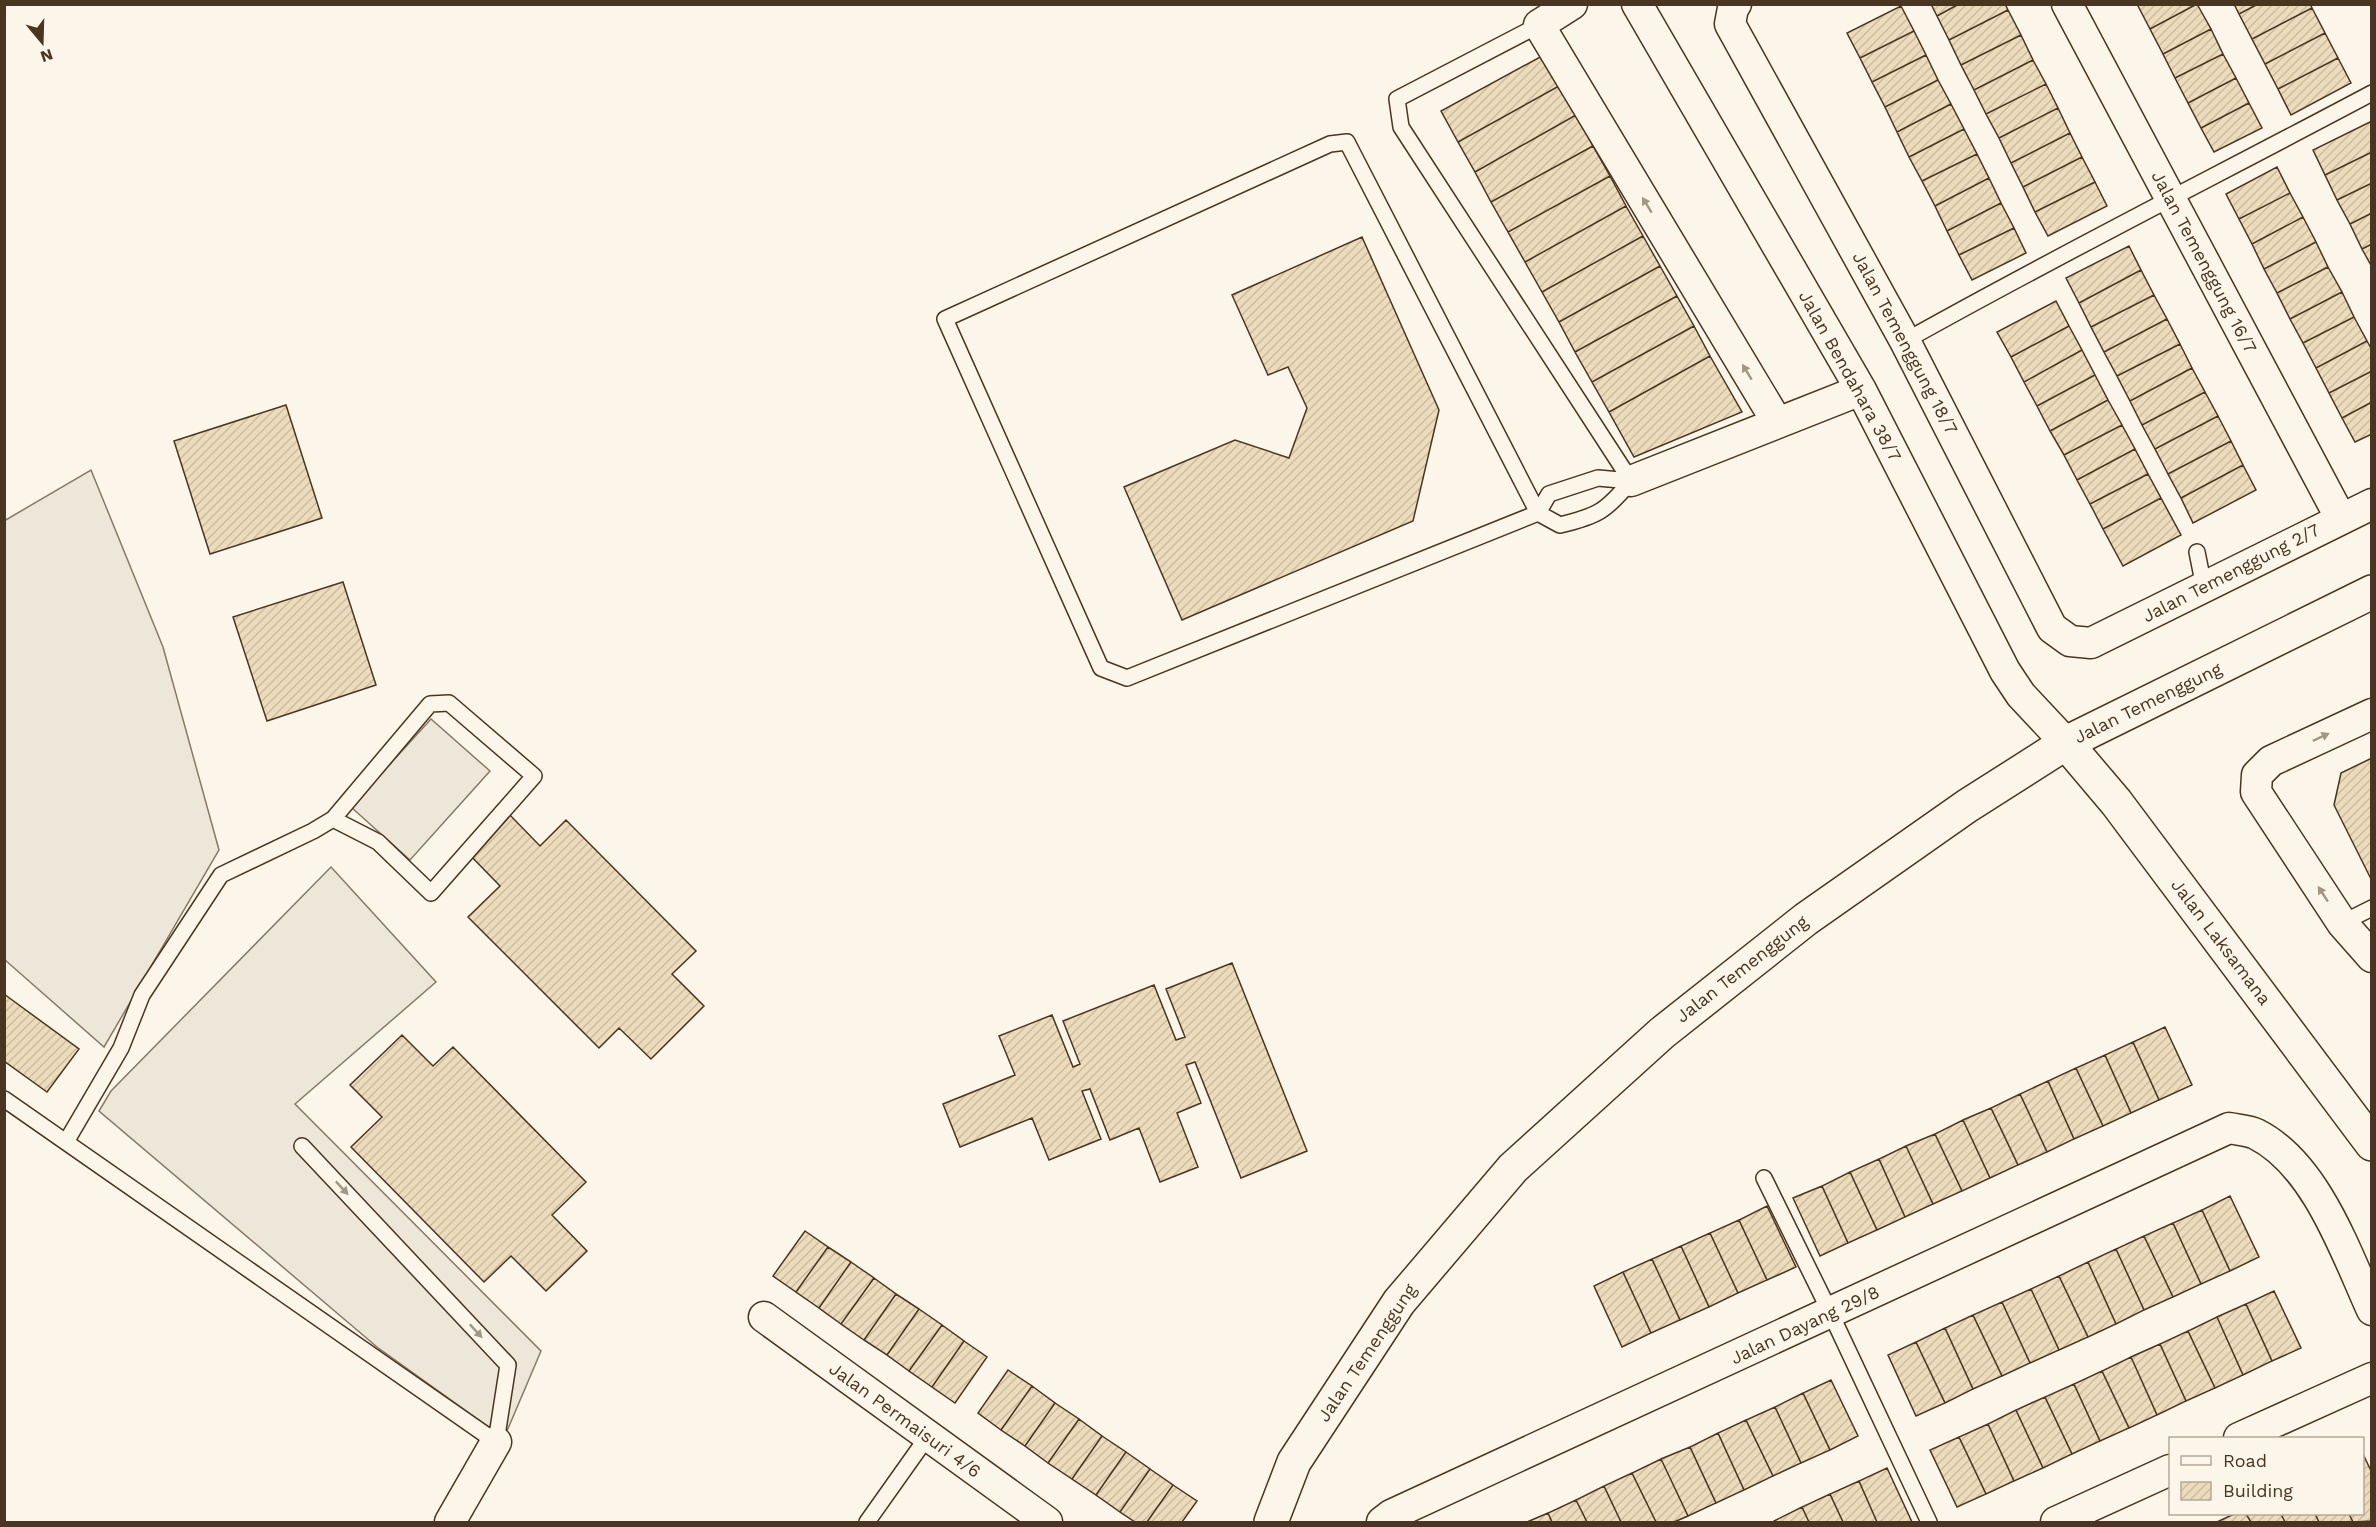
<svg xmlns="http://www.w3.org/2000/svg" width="2376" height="1527" font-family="'Work Sans',sans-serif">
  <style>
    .parking { fill: #ede7d9; stroke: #887966; stroke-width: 1.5 }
    .building { fill: url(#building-hatch); stroke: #4a3520; stroke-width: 1.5 }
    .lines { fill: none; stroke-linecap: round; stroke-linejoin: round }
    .lane-casing { stroke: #4a3520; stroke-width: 18 }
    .street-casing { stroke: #4a3520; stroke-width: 33 }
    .secondary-casing { stroke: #4a3520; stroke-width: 36 }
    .lane { stroke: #fbf6e9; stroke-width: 15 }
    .street { stroke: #fbf6e9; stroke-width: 30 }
    .secondary { stroke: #fbf6e9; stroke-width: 33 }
    .oneway { fill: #a29684 }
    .labels { text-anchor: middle; stroke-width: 4.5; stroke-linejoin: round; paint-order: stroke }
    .street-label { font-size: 18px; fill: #4a3520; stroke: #fbf6e9 }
  </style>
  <defs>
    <pattern id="building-hatch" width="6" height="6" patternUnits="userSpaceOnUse" patternTransform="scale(1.5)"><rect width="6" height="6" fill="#ecdcbc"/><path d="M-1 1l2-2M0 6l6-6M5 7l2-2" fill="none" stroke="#ccbda1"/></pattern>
  </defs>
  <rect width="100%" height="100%" fill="#fbf6e9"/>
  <path class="parking" d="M91,470l72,177 56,203 -115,197 -99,-87 -1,-439z
    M431,719l59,52 -80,89 -59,-53z
    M331,867l105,115 -141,122 246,247 -37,87 -127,-91 -278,-236 12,-20z"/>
  <path class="building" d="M1931,4h28l-22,12z
    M1959,4h46l3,6 -59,30 -12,-24z
    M2137,4h60l-47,25z
    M2197,4l14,25 -48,25 -13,-25z
    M2234,4h24l-19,10z
    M2258,4h52l2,4 -60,31 -13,-25z
    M1901,6l13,25 -54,27 -13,-25z
    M2312,8l13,25 -60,31 -13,-25z
    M2008,10l13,25 -60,30 -12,-25z
    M2211,29l12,25 -48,24 -12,-24z
    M1914,31l12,24 -54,27 -12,-24z
    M2325,33l13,25 -60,31 -13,-25z
    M2021,35l12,25 -59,30 -13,-25z
    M2223,54l13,24 -48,25 -13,-25z
    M1926,55l12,25 -53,27 -13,-25z
    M1542,56l17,30 -101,56 -17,-31z
    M2338,58l13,25 -60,32 -13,-26z
    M2033,60l13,24 -60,30 -12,-24z
    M2236,78l13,25 -48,25 -13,-25z
    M1938,80l13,24 -54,28 -12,-25z
    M2046,84l12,24 -59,30 -13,-24z
    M1559,86l17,29 -101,57 -17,-30z
    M2249,103l13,25 -48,24 -13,-24z
    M1951,104l13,25 -55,28 -12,-25z
    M2058,108l12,25 -59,30 -12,-25z
    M1576,115l17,31 -102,56 -16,-30z
    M2372,121v31l-47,23 -12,-25z
    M1964,129l13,25 -55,27 -13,-24z
    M2070,133l12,24 -59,30 -12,-24z
    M1593,146l17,30 -102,56 -17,-30z
    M2372,152v31l-35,17 -12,-25z
    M1977,154l12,24 -54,28 -13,-25z
    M2082,157l13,25 -60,30 -12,-25z
    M2277,167l13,26 -51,26 -13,-25z
    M1610,176l16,30 -101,56 -17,-30z
    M1989,178l12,25 -54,28 -12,-25z
    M2095,182l12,24 -59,30 -13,-24z
    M2372,183v30l-22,11 -13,-24z
    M2290,193l13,24 -51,27 -13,-25z
    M2001,203l13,25 -55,27 -12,-24z
    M1626,206l17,30 -101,56 -17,-30z
    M2372,213v31l-10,5 -12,-25z
    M2303,217l13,25 -52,27 -12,-25z
    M2014,228l12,25 -54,27 -13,-25z
    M1643,236l17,30 -101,56 -17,-30z
    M1362,237l77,173 -26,111 -231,99 -58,-133 111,-47 54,18 18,-50 -19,-41 -20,8 -36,-80z
    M2316,242l12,25 -51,26 -13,-24z
    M2372,244v23l-10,-18z
    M2129,246l12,24 -62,33 -13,-25z
    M1660,266l17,30 -102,56 -16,-30z
    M2328,267l14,25 -52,27 -13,-26z
    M2141,270l13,25 -63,32 -12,-24z
    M2342,292l12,25 -51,26 -13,-24z
    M2154,295l13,24 -63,33 -13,-25z
    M1677,296l17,30 -102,56 -17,-30z
    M2056,301l13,25 -58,31 -14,-25z
    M2354,317l13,24 -51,27 -13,-25z
    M2167,319l13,25 -63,32 -13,-24z
    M1694,326l16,30 -101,56 -17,-30z
    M2069,326l13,24 -58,32 -13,-25z
    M2367,341l5,9v21l-43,22 -13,-25z
    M2180,344l12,24 -62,33 -13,-25z
    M2082,350l13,25 -58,31 -13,-24z
    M1710,356l32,56 -108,45 -25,-45z
    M2192,368l13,24 -63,33 -12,-24z
    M2372,371v31l-30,16 -13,-25z
    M2095,375l13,25 -58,31 -13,-25z
    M2205,392l13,24 -63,33 -13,-24z
    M2108,400l14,25 -58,30 -14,-24z
    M2372,402v32l-17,8 -13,-24z
    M286,405l36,113 -112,36 -36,-113z
    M2218,416l13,25 -63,33 -13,-25z
    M2122,425l13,24 -58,31 -13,-25z
    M2231,441l12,24 -62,33 -13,-24z
    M2135,449l13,25 -58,30 -13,-24z
    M2243,465l13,25 -63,33 -12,-25z
    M2148,474l13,24 -58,31 -13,-25z
    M2161,498l20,37 -58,31 -20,-37z
    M343,582l33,103 -109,36 -34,-104z
    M2372,758v123l-38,-76 7,-32z
    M507,812l33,34 26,-26 130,131 -24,23 32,32 -53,53 -32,-31 -20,20 -131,-131 32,-31 -33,-34z
    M1232,963l75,188 -66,27 -46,-116 -9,3 15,38 -24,10 21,54 -38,15 -21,-54 -29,12 -20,-51 -8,2 19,48 -52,21 -17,-42 -72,29 -17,-43 72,-29 -16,-39 53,-21 21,52 7,-3 -17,-43 91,-36 22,55 9,-3 -19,-48z
    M4,994l75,55 -32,43 -43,-31z
    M2165,1027l27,58 -33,15 -26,-58z
    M402,1035l31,31 20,-19 133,135 -34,33 35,36 -41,40 -35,-35 -27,26 -133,-135 31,-30 -32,-32z
    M2133,1042l26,58 -28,13 -26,-58z
    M2105,1055l26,58 -28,13 -27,-58z
    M2076,1068l27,58 -29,13 -26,-58z
    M2048,1081l26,58 -27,13 -27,-58z
    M2020,1094l27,58 -29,13 -27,-57z
    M1991,1108l27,57 -28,13 -27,-58z
    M1963,1120l27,58 -28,13 -27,-57z
    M1935,1134l27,57 -29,13 -27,-58z
    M1906,1146l27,58 -28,13 -26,-58z
    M1879,1159l26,58 -28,13 -27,-58z
    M1850,1172l27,58 -29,13 -26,-57z
    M1822,1186l26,57 -28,13 -27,-58z
    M2230,1196l29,61 -29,14 -28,-61z
    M1767,1206l29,61 -29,13 -28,-60z
    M2202,1210l28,61 -29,13 -28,-61z
    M1739,1220l28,60 -29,13 -28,-60z
    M2173,1223l28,61 -28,13 -29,-61z
    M805,1231l23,16 -32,45 -23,-16z
    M1710,1233l28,60 -29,14 -28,-61z
    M2144,1236l29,61 -29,13 -28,-61z
    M1681,1246l28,61 -29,13 -28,-61z
    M828,1247l23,15 -32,46 -23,-16z
    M2116,1249l28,61 -28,14 -28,-62z
    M1652,1259l28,61 -29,13 -28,-61z
    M851,1262l23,16 -33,46 -22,-16z
    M2088,1262l28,62 -28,13 -29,-61z
    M1623,1272l28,61 -29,14 -28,-61z
    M2059,1276l29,61 -29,13 -28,-61z
    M874,1278l22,16 -32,46 -23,-16z
    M2031,1289l28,61 -29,13 -28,-61z
    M2274,1291l27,57 -29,13 -26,-57z
    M896,1294l23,15 -32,46 -23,-15z
    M2002,1302l28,61 -28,13 -29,-61z
    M2246,1304l26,57 -29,14 -26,-58z
    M919,1309l23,16 -33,46 -22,-16z
    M1973,1315l29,61 -29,13 -28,-61z
    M2217,1317l26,58 -28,13 -27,-57z
    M942,1325l22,16 -32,46 -23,-16z
    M1945,1328l28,61 -28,14 -29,-61z
    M2188,1331l27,57 -29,13 -26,-57z
    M964,1341l23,16 -32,46 -23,-16z
    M1916,1342l29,61 -29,13 -28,-61z
    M2160,1344l26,57 -29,14 -26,-58z
    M2131,1357l26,58 -28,13 -27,-57z
    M1008,1370l24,16 -31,44 -23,-17z
    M2102,1371l27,57 -29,13 -26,-57z
    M1831,1380l27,56 -28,14 -27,-57z
    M2074,1384l26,57 -28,13 -27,-57z
    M1032,1386l23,17 -30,43 -24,-16z
    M1803,1393l27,57 -29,13 -26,-56z
    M2045,1397l27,57 -29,14 -27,-58z
    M1055,1403l24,16 -31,44 -23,-17z
    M1775,1407l26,56 -28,13 -27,-56z
    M2016,1410l27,58 -29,13 -26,-57z
    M1079,1419l23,17 -30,43 -24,-16z
    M1746,1420l27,56 -29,14 -26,-57z
    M1988,1424l26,57 -28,13 -27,-57z
    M1718,1433l26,57 -28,13 -26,-56z
    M1102,1436l24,16 -30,43 -24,-16z
    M1959,1437l27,57 -29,13 -27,-57z
    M1690,1447l26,56 -28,13 -27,-57z
    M1126,1452l24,17 -30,43 -24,-17z
    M2363,1454l9,19v48l-19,1 -4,-8h13z
    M1661,1459l27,57 -14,6h-18l-24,-49z
    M1887,1468l25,54h-35l-18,-41z
    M1150,1469l23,16 -26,37h-12l-15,-10z
    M1632,1473l24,49h-35l-17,-36z
    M1859,1481l18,41h-34l-13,-28z
    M1173,1485l24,16 -15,21h-35z
    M1604,1486l17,36h-34l-11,-22z
    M1830,1494l13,28h-34l-7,-15z
    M1576,1500l11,22h-35l-4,-9z
    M1802,1507l7,15h-35v-1z
    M1548,1513l4,9h-25z
    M2234,1514h12l5,8h-34z
    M2246,1514h35l4,8h-34z
    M2281,1514h34l4,8h-34z
    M2315,1514h34l4,8h-34z"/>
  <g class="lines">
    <defs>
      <path id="lane" d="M1539,25l-142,74 4,28 230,354
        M1347,142l191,371 -411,165 -26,-10 -156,-349 385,-175z
        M1905,341c153,-86 311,-165 467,-248
        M1598,478l33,3c-25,30 -33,35 -71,44l-22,-12 11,-19z
        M2197,552l7,35
        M2342,923l30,-15
        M4,1099l492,343 12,-77 -206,-219
        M66,1142l55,-94 21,-53 79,-120 92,-44 20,-12 97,-115 19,-1 85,73 -103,117 -53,-51 -45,-23
        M1764,1178l67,136 98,208
        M867,1522l61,-86"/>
      <path id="street" d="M1572,4l-33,21 238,397
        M1637,4l224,386 144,281 16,24 45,48
        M1736,4l-3,4 -3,16 175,317 147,287 18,13 21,2 281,-139
        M2067,4l274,515
        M1631,481l230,-91
        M2372,714l-101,47 -14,14 -1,17 86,131 30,34
        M764,1317l283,205
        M2239,1438l133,-60
        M450,1522l46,-80
        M1382,1522l9,-7 838,-387c9,2 19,2 27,6 60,30 90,119 116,176
        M2056,1522l114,-52"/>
      <path id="secondary" d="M2066,743l50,59 256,342
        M1271,1522l23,-60 105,-160 114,-134 149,-135 144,-114 161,-113 99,-63 306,-151"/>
    </defs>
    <use href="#lane" class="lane-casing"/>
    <use href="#street" class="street-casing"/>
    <use href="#secondary" class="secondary-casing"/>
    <use href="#lane" class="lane"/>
    <use href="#street" class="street"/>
    <use href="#secondary" class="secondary"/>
  </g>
  <defs><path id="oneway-solid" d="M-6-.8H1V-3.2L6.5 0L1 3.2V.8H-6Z" transform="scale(1.5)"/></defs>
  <g class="oneway">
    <use href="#oneway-solid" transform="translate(1647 205) rotate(-121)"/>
    <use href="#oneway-solid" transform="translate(1747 372) rotate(-121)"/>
    <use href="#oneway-solid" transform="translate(2321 737) rotate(-25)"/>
    <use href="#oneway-solid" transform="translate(2323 894) rotate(-123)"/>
    <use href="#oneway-solid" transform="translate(342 1188) rotate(47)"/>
    <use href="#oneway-solid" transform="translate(476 1331) rotate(47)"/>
  </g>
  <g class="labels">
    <g class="street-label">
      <text transform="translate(2204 262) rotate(62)" y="6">Jalan Temenggung 16/7</text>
      <text transform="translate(1905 343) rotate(62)" y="6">Jalan Temenggung 18/7</text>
      <text transform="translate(1850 376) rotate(61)" y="6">Jalan Bendahara 38/7</text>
      <text transform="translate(2231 573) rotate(-27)" y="6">Jalan Temenggung 2/7</text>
      <text transform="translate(2148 703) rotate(-26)" y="6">Jalan Temenggung</text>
      <text transform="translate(2221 942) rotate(53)" y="6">Jalan Laksamana</text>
      <text transform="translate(1742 969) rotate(-38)" y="6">Jalan Temenggung</text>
      <text transform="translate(1805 1325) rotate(-25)" y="6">Jalan Dayang 29/8</text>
      <text transform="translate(1367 1353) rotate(-56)" y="6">Jalan Temenggung</text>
      <text transform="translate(905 1420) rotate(36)" y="6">Jalan Permaisuri 4/6</text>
    </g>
  </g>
  <rect width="2376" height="1527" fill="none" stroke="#4a3520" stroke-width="12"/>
  <rect x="2169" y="1437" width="195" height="78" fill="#fbf6e9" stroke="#b4a999" stroke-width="1.5"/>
  <rect x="2181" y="1456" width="30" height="9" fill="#fbf6e9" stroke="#b4a999" stroke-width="1.5"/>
  <text x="2223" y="1467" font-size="18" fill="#4a3520">Road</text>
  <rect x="2181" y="1482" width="30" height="18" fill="url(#building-hatch)" stroke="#b4a999" stroke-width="1.5"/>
  <text x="2223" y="1497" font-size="18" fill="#4a3520">Building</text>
  <g transform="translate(42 42) rotate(161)" stroke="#fbf6e9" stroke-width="4.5" paint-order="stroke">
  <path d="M0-4.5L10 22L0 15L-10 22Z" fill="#4a3520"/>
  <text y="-9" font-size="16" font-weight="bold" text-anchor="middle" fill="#4a3520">N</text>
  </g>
</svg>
